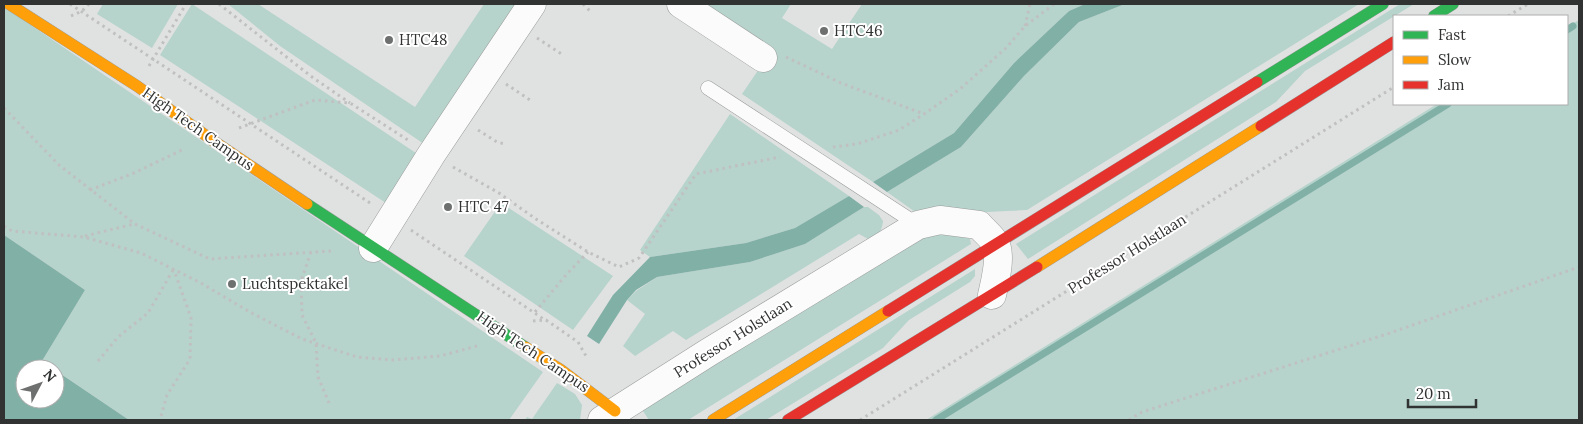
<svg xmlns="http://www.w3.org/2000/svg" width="1583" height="424" font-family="Lora,serif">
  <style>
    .green { fill: #b6d3cc }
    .water { fill: #80b0a6 }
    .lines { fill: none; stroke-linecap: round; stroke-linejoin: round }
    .stream { stroke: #80b0a6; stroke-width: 7 }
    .lane-casing { stroke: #9b9d9c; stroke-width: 15 }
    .street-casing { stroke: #9b9d9c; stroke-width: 29 }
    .fast-casing { stroke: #9b9d9c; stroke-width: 12 }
    .slow-casing { stroke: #9b9d9c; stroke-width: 12 }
    .jam-casing { stroke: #9b9d9c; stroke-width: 12 }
    .path { stroke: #c0c0c0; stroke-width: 3; stroke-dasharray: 2.5 4; stroke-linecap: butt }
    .lane { stroke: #fafbfa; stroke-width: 14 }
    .street { stroke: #fafbfa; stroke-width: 28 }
    .fast { stroke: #30b455; stroke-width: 11 }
    .slow { stroke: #ff9f0a; stroke-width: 11 }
    .jam { stroke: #e5322d; stroke-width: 11 }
    .poi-dot { fill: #6e706f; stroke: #fff; stroke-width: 2 }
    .labels { text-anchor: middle; stroke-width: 4; stroke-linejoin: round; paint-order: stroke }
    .poi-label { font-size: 15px; fill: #313332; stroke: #fff; text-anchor: start }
    .street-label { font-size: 15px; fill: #313332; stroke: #fff }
  </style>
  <rect width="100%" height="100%" fill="#e0e2e1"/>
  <path class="green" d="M103,4h75l-26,44 -55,-34z
    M192,4l227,151 -33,48 -226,-148z
    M228,4h30l157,103 69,-103h36l-96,140 -144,-98z
    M693,4h98l-9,14 50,31 30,-45h223l-16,7 -55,52 -60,70 -81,49 -131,-88 29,-43z
    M1125,4h234l-332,206 -41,2 -46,-6 -22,8 -31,-22 74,-45 63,-71 55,-54z
    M1400,4h14l-109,67 -29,31 -248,157 -12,-15z
    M4,7l539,365 -34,48h-380l-87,-59 43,-71 -81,-55z
    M1579,20v400h-653l511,-316h130v-77z
    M730,114l119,82 -54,32 -49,15 -96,14 -10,-7z
    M501,203l112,73 -40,54 -109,-74z
    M864,207h4l11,8 4,6c-1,10 -4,15 -15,18l-9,-5 -173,106 -13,-9 -38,25 -12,-10 22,-32 -18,-14 9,-9 21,-14 93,-15 55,-18z
    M947,233l23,6 1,5 -283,176h-39l-8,-12 272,-170z
    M975,269v7l-5,6 -61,38 -26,28 -117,72h-33z
    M557,383l18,11 7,11 -2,15h-55l2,-3 5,2z"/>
  <path class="water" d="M1085,4h40l-46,18 -55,54 -63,71 -74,45 -14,-10 81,-49 60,-70 55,-52z
    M849,196l15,11 -59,37 -55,18 -93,15 -21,13 -9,10 -28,44 -12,-8 26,-41 37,-38 96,-14 49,-15z
    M4,235l81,55 -43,71 11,8h-28v30h30v-29l74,50h-125z"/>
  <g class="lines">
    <path class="stream" d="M1567,30l6,-4
      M936,420l512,-316"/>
    <defs>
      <path id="lane" d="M708,88l210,137"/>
      <path id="street" d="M681,4l82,54
        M373,248l58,-93 101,-151
        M602,420l107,-68 209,-127 22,-5 39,5c5,6 13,12 16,18 7,12 0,39 -3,52"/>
      <path id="fast" d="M1434,16l19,-12
        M1257,82l126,-78
        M307,204l218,143"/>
      <path id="slow" d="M9,4l128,82 75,54 95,64
        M1037,267l224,-141
        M525,347l36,23 54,41
        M713,420l175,-109"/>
      <path id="jam" d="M1261,126l133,-84
        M888,311l369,-229
        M788,420l249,-153"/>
    </defs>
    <use href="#lane" class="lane-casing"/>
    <use href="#street" class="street-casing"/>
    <use href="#fast" class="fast-casing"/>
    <use href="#slow" class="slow-casing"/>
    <use href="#jam" class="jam-casing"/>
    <path class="path" d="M70,4l303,201
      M219,4l93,73 38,26
      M583,4l8,8
      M71,16l11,-5 7,-7
      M1508,16l20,-12
      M1025,26l5,-22
      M537,38l26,17
      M786,57l55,26 83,31
      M149,66l37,-62
      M506,84l27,18
      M4,108l55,57 76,59 75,35 121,-8
      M239,128l76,-28 35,3 61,39
      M478,130l19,12 8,2
      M833,147l24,-3 42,-14 25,-16 36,-25 46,-41 19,-22 29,-22
      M453,167l46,26 37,26 52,33 31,15 20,-9 57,-84 84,-17
      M90,190l44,-17 50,-24
      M4,226l8,5 72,6 57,16 60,30 47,28 54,28 55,18 36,3 47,-4 37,-10
      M411,230l134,90
      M85,236l49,-12
      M311,252l-10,29 1,34 14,28 2,34 11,26
      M535,312l31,-37 22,-23
      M533,321l13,-1 32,22 8,14
      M98,361l20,-24 30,-24 25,-43
      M161,416l6,-21 23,-36 1,-41 -17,-48
      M860,420l534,-333
      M1129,420l13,-8 245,-78 192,-67"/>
    <use href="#lane" class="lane"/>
    <use href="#street" class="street"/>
    <use href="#fast" class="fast"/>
    <use href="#slow" class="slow"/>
    <use href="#jam" class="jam"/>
  </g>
  <g class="poi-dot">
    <circle cx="824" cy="31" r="5"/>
    <circle cx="389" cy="40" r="5"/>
    <circle cx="448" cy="207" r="5"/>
    <circle cx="232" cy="284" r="5"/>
  </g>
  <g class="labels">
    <g class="poi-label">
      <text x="834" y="36">HTC46</text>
      <text x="399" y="45">HTC48</text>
      <text x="458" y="212">HTC 47</text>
      <text x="242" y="289">Luchtspektakel</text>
    </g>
    <g class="street-label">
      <text transform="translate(198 129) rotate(35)" y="5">High Tech Campus</text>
      <text transform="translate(1127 254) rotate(-32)" y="5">Professor Holstlaan</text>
      <text transform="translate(733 338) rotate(-32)" y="5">Professor Holstlaan</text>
      <text transform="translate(533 352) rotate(34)" y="5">High Tech Campus</text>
    </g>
  </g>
  <rect width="1583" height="424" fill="none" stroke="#313332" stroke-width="10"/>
  <rect x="1393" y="15" width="175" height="90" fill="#ffffff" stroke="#adadad"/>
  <rect x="1403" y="31" width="25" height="8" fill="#30b455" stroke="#adadad"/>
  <text x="1438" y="40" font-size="15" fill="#313332">Fast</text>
  <rect x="1403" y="56" width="25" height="8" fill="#ff9f0a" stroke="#adadad"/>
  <text x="1438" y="65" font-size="15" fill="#313332">Slow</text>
  <rect x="1403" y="81" width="25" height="8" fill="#e5322d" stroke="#adadad"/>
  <text x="1438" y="90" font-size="15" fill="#313332">Jam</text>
  <g transform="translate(40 384) rotate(49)"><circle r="24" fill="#ffffff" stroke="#adadad"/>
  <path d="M0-4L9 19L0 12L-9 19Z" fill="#6e706f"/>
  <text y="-8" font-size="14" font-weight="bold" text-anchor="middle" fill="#313332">N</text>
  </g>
  <path d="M1408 399v8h68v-8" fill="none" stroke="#313332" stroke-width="2.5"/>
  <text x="1416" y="399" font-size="15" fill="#313332" stroke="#ffffff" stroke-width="4" paint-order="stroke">20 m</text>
</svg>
